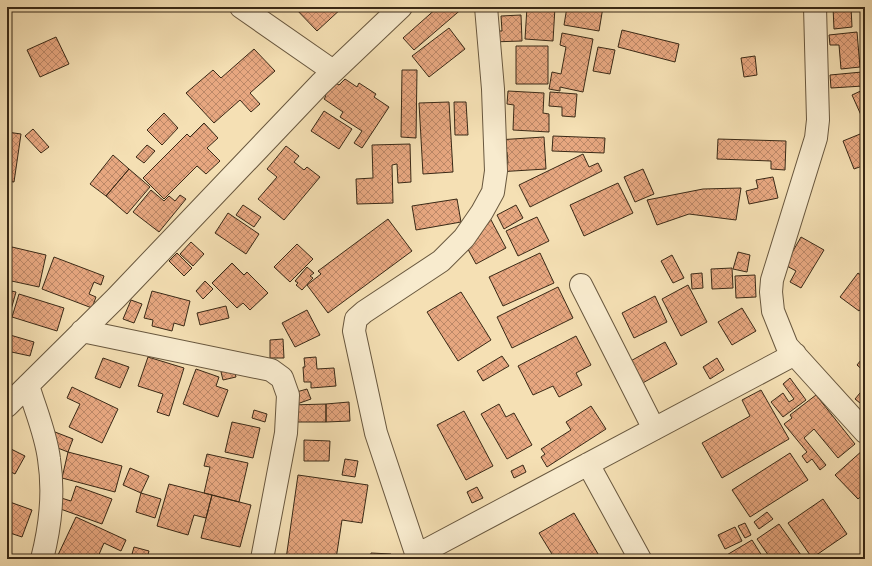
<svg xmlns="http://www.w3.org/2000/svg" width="872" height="566" font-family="'IM FELL Great Primer',serif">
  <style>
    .building { fill: url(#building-cross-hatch); stroke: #392916 }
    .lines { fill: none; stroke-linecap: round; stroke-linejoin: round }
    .minor-casing { stroke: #68573e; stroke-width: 24 }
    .minor { stroke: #f8ebce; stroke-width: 22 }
  </style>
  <defs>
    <pattern id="building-cross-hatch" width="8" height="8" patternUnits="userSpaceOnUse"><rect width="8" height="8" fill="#e7a780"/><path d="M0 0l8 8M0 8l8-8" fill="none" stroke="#bc8868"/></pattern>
  </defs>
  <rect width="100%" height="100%" fill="#f5e0b4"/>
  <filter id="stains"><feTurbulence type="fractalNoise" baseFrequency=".005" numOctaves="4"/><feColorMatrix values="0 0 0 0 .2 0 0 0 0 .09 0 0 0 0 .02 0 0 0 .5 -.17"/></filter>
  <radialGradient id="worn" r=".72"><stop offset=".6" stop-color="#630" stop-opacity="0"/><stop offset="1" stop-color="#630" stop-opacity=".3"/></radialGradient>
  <path class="building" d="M294,7h49l-26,24z
    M438,7h26l-50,43 -11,-12z
    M527,7h28l-2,34 -28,-2z
    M567,7h36l-4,24 -35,-6z
    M833,7h18l1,20 -18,2z
    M521,15l1,26 -31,1 5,-11h6l-1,-15z
    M449,28l16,21 -36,28 -17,-21z
    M622,30l57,14 -4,18 -57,-15z
    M857,32l3,35 -19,2 -2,-24h-9l-1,-10z
    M562,33l31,6 -10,53 -23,-5v4l-11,-2 3,-17 9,2 5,-27 -6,-2z
    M56,37l13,27 -29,13 -13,-27z
    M516,46h32v38h-32z
    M598,47l17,3 -5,24 -17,-3z
    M254,49l21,22 -25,22 10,11 -9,8 -11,-12 -26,23 -28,-30 27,-23 8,8z
    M755,56l2,19 -13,2 -3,-19z
    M402,70h15l-1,68 -15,-1z
    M862,72l1,14 -32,2 -1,-13z
    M345,79l12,8 2,-4 17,11 -2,3 15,10 -27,41 -8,-5 8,-12 -22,-14 3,-5 -19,-13 2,-3 -4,-3 12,-11 5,3z
    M865,89v35l-13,-29z
    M508,91l36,2 -1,20 6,1v18l-36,-2 1,-25 -7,-1z
    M550,92l27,2 -2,23 -13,-1v-9l-13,-1z
    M449,102l4,70 -30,2 -4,-71z
    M454,102h12l2,33h-13z
    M324,111l28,18 -13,20 -28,-18z
    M164,113l14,15 -16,17 -15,-15z
    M204,123l14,15 -11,10 13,13 -14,13 -9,-8 -33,33 -21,-21 44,-44 3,3z
    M33,129l16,18 -8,6 -16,-17z
    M7,132l14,2 -7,48 -7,-1z
    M865,132v33l-11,4 -11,-28z
    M553,136l52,2 -1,15 -52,-2z
    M544,137l2,32 -49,3v-9h11l-1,-11 -9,1 -1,-13z
    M718,139l68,2 -1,29 -14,-1v-8l-54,-2z
    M410,144l1,38 -13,1 -1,-19 -5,1 1,38 -36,1 -1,-25 17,-1 -1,-33z
    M147,145l8,6 -11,12 -8,-6z
    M286,146l13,10 -5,6 10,8 3,-3 13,10 -36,43 -26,-21 19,-22 -10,-8z
    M583,154l6,13 9,-4 4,8 -72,36 -11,-22z
    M113,155l16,14 -23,27 -16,-12z
    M129,169l21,18 -23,27 -21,-18z
    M643,169l11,25 -19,8 -11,-25z
    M773,177l5,21 -29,6 -3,-13 12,-3 -2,-8z
    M618,183l15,30 -49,23 -14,-31z
    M741,188l-5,32 -47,-6 -32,11 -10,-25 56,-11z
    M151,190l13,11 5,-5 6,5 5,-6 6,4 -27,33 -26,-20z
    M457,199l4,23 -45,8 -4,-24z
    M243,205l18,12 -7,10 -18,-12z
    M516,205l7,13 -19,11 -7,-14z
    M228,213l31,21 -13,20 -31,-21z
    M537,217l12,24 -31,15 -12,-25z
    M490,218l16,30 -30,16 -12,-22 17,-8 -5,-8z
    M388,219l24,32 -84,62 -21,-28 14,-11 -3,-3z
    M801,237l23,13 -23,38 -11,-6 6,-11 -11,-6z
    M191,242l13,12 -11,12 -13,-12z
    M297,244l16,15 -23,23 -16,-15z
    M12,247l34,8 -7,32 -32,-7v-13z
    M738,252l12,3 -3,17 -14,-3z
    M177,253l15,15 -8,8 -15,-15z
    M540,253l14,30 -51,23 -14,-29z
    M672,255l12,23 -11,5 -12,-22z
    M54,257l50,19 -3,9 -7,-3 -5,12 7,3 -4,11 -50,-19z
    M232,263l12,12 3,-3 21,21 -18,17 -7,-7 -6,5 -25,-25z
    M307,267l7,6 -4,3 3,2 -11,12 -6,-5 2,-2 -3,-2z
    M732,268l1,20 -21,1 -1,-20z
    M702,273l1,15 -11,1 -1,-15z
    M858,273l7,5v26l-6,7 -19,-14z
    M755,275l1,22 -20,1 -1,-22z
    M205,281l8,8 -10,10 -7,-8z
    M688,285l19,37 -26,14 -19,-37z
    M558,287l15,31 -61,30 -15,-31z
    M7,290l9,2 -9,32z
    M152,291l38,10 -6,25 -10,-3 -2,8 -20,-5 1,-6 -9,-2z
    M461,292l30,48 -33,21 -31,-49z
    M19,294l45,14 -7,23 -45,-14z
    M655,296l12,26 -33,16 -12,-25z
    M131,300l11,4 -8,19 -11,-4z
    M226,306l3,12 -29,7 -3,-12z
    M742,308l14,23 -24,14 -14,-23z
    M307,310l13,25 -25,12 -13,-24z
    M10,335l24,7 -4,14 -23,-5z
    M576,336l15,29 -15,8 6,12 -23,12 -6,-11 -20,9 -15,-29z
    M283,339l1,19h-14v-18z
    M665,342l12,22 -38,21 -12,-22z
    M865,355v17l-8,-7z
    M502,356l7,10 -26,15 -6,-10z
    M148,357l36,11 -15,48 -12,-4 6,-18 -25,-8z
    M316,357l1,12 17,-1 2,18 -25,2v-6h-7l-1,-15h2l-1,-9z
    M103,358l26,9 -9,21 -25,-10z
    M717,358l7,12 -14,9 -7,-12z
    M196,369l23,8 -3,9 12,4 -10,27 -35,-13z
    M234,369l2,8 -13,3 -2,-8z
    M790,378l16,22 -23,17 -12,-15 12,-9 6,9 5,-3 -11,-15z
    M72,387l46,22 -16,34 -33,-16 11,-23 -13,-6z
    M865,387v20l-10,-8z
    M307,389l4,10 -14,5 -4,-11z
    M761,390l28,49 -67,39 -20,-35 48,-27 -8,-16z
    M816,395l39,49 -17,14 -24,-29 -10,9 22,27 -6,5 -8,-11 -5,4 -5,-7 5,-4 -23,-28 8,-6 -2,-3z
    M349,402l1,19 -24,1v-18z
    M326,404v18h-35l-1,-17z
    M499,404l7,13 8,-4 18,32 -25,14 -26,-45z
    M591,406l15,23 -59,38 -6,-10 4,-3 -4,-5 30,-19 -5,-8z
    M254,410l13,4 -2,8 -13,-4z
    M464,411l29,55 -27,14 -29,-55z
    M232,422l28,6 -7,30 -28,-6z
    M55,432l18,7 -5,13 -18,-7z
    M304,440l26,1 -1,20h-25z
    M7,447l18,9 -10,18 -8,-4z
    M863,450l2,2v41l-7,6 -23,-24z
    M68,452l54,14 -7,26 -53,-14z
    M790,453l18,27 -58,37 -18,-27z
    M207,454l41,9 -9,39 -35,-9 6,-26 -6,-1z
    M345,459l13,2 -3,16 -13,-2z
    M523,465l3,7 -12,6 -3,-7z
    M130,468l19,8 -8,17 -18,-8z
    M298,475l70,10 -6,38 -20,-3 -6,39h-50z
    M169,484l43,11 -6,23 -12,-3 -6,20 -31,-9z
    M76,486l36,13 -10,25 -47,-17 3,-10 13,4z
    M477,487l6,11 -11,5 -5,-11z
    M141,493l20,6 -6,19 -19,-6z
    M212,495l39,10 -11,42 -39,-9z
    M823,499l24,35 -35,24 -24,-35z
    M7,501l25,9 -10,27 -15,-5z
    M767,512l6,7 -14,10 -5,-7z
    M574,513l27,46h-46l-16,-26z
    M76,517l50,23 -5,11 -17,-8 -7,16h-31l-8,-4z
    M745,523l6,12 -6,3 -7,-12z
    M779,524l22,31 -6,4h-24l-14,-20z
    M735,527l7,14 -17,8 -7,-14z
    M752,540l12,19h-44z
    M134,547l15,4 -2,7 -15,-4z
    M371,553l20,1v5h-21z
    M7,554l9,3 -1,2h-8z"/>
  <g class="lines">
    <defs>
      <path id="minor" d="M241,7l92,64
        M815,7l3,113 -2,18 -44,142 -1,12 2,19 14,35 78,86
        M581,285l73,144
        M82,331l189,39 11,8 6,17 -2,38 -24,126
        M28,385c7,24 18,49 21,74 5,32 1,69 -7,100
        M7,406l109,-108 204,-214 81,-77
        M588,464l52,95
        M417,555l378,-201
        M418,559l-42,-126 -22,-102 2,-12 8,-7 77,-51 23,-23 18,-26 11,-20 3,-21 -3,-82 -7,-82"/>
    </defs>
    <use href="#minor" class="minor-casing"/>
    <use href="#minor" class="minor"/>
  </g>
  <rect width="872" height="566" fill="none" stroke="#f5e0b4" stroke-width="24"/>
  <rect x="8" y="8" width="856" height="550" fill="none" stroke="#392916" stroke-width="2"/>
  <rect x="12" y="12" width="848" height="542" fill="none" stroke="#392916"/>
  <rect width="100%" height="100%" filter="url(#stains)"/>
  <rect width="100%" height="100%" fill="url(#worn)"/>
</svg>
